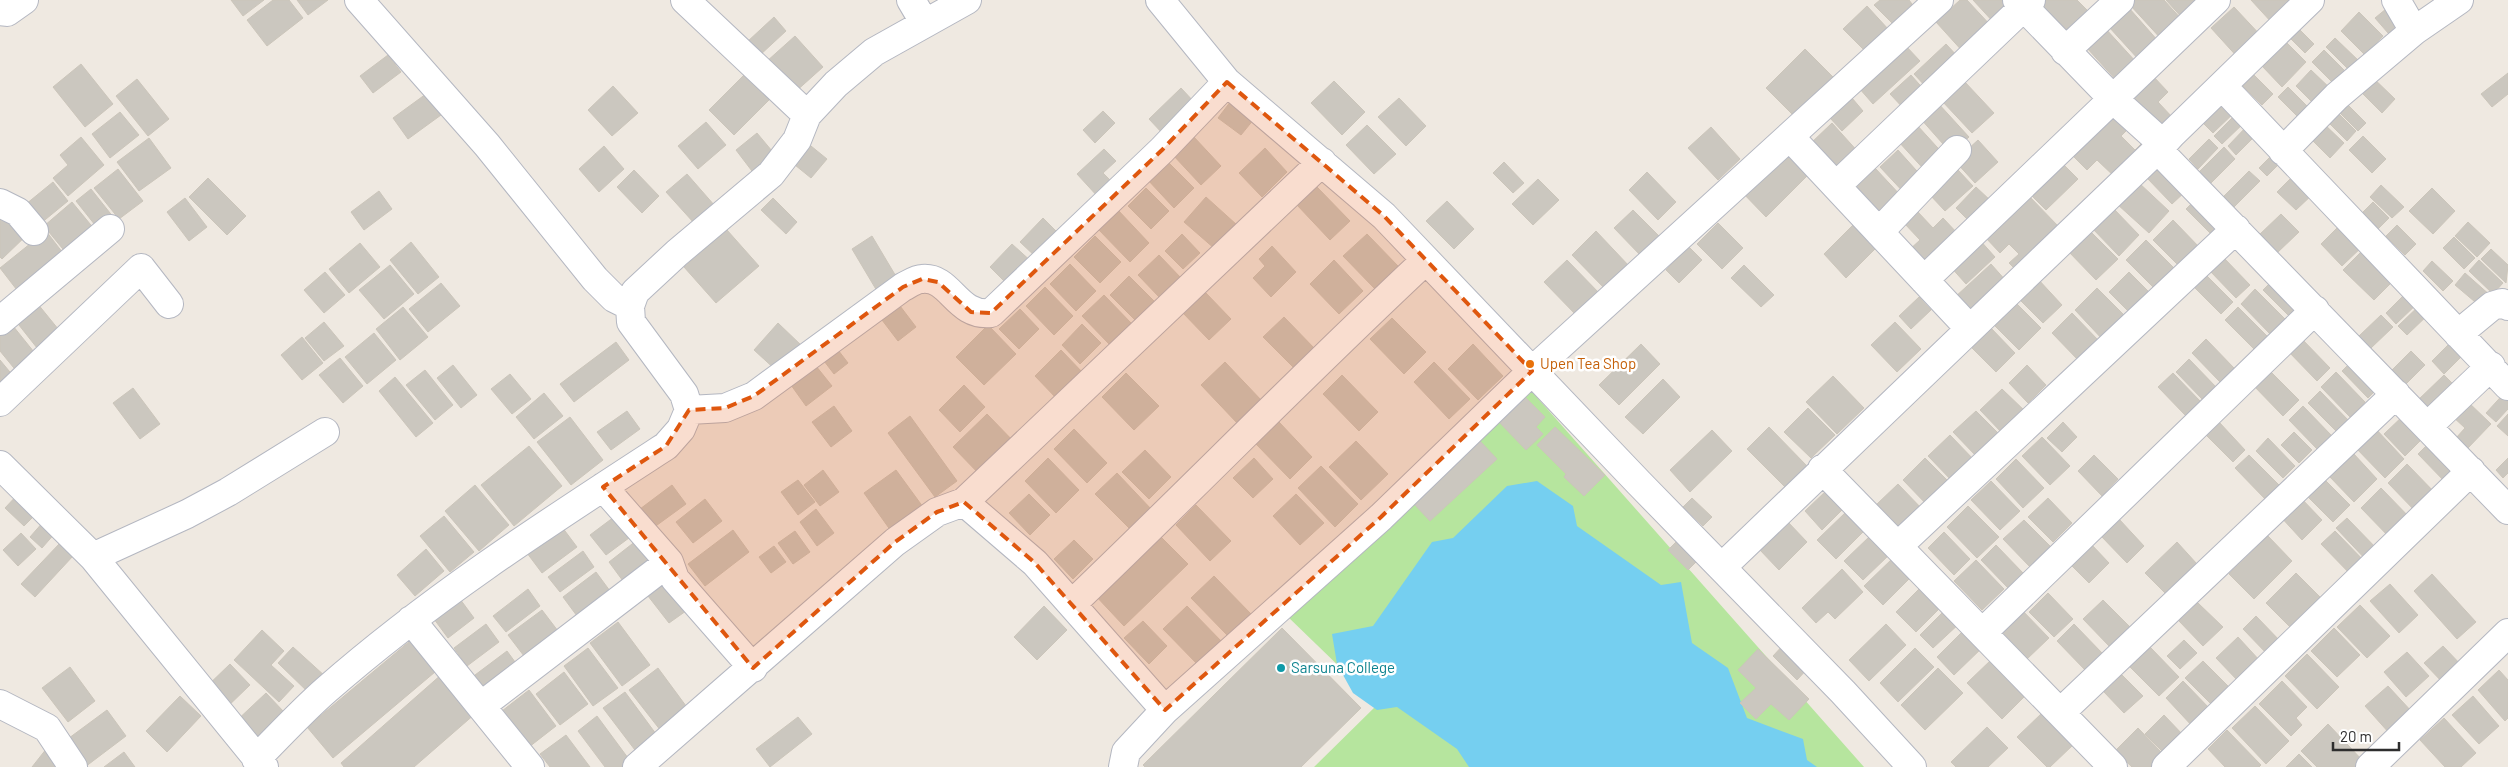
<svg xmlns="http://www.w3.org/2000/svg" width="2508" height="767" font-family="Barlow,sans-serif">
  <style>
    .green { fill: #b6e59e }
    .water { fill: #75cff0 }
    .building { fill: #cbc7bf; stroke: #cbc5ba }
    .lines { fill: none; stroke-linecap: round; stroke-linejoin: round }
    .minor-casing { stroke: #b4b7c1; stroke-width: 30 }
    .minor { stroke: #fff; stroke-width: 28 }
    .marked { fill: #df570e; fill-opacity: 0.2; stroke: #df570e; stroke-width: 4; stroke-dasharray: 10 6; stroke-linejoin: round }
    .food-dot { fill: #e8710a; stroke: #fff; stroke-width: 2 }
    .culture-dot { fill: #0f9aa8; stroke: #fff; stroke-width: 2 }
    .labels { text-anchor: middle; stroke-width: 5; stroke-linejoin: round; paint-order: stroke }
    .food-label { font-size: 15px; fill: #c56008; stroke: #fff; text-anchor: start }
    .culture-label { font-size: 15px; fill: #0d838f; stroke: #fff; text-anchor: start }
  </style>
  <rect width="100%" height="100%" fill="#efe9e1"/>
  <path class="green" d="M1526,385l338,382h-550l64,-63 -92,-89z"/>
  <path class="water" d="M1537,481l36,25 4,20 84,59 20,-3 11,61 36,25 19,50 56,21 4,21 10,7h-348l-12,-18 -60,-42 -20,3 -24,-17 -16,-29 -5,-30 41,-8 59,-84 21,-4 54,-52z"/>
  <path class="building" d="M231,0h33l-21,16z
    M273,0h16l14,18 -36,28 -20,-26z
    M297,0h31l-20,15z
    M1880,0h29l3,4 -20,19 -18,-18z
    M1960,0h7l26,28 -28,26 -29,-32z
    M1973,0h39l-16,25z
    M2044,0h33l17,17 -21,21 -33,-33z
    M2136,0h28l20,22 -21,19 -33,-36z
    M2166,0h37l-19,20z
    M2251,0h38l5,5 -21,19z
    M2392,4l19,23 -16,14 -20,-23z
    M1867,6l22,24 -23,22 -23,-23z
    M2234,7l30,32 -23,22 -30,-33z
    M2129,8l30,34 -20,18 -30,-33z
    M2359,12l24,24 -18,19 -24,-24z
    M774,17l12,14 -27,25 -12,-14z
    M2297,27l17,17 -9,9 -17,-17z
    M2105,28l32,35 -20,18 -31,-34z
    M795,36l28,31 -29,26 -28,-31z
    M2335,38l25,24 -9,10 -25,-25z
    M2286,42l20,20 -24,25 -20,-21z
    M1946,44l13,14 -32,30 -13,-14z
    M1905,45l15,16 -47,43 -14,-16z
    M1805,49l33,33 -39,39 -33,-33z
    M2324,50l24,24 -12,12 -24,-24z
    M388,55l13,17 -28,21 -13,-17z
    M81,64l32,40 -28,23 -32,-40z
    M2311,70l22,21 -16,16 -21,-21z
    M2368,73l27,26 -13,14 -27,-27z
    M2508,73v21l-16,13 -11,-13z
    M745,74l25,25 -36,36 -25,-25z
    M1911,75l16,18 -20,19 -17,-18z
    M2152,75l16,17 -10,10 15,16 -12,10 -31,-34z
    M2254,75l19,19 -11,11 -19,-19z
    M137,79l32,40 -21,17 -32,-40z
    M1334,81l31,31 -23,23 -31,-32z
    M1964,81l30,32 -22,20 -30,-32z
    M613,86l25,27 -26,23 -24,-26z
    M2288,87l24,24 -10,10 -24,-24z
    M1181,88l14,15 -31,32 -15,-16z
    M426,94l15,21 -33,24 -15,-21z
    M2221,94l16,16 -24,23 -16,-16z
    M1399,98l27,28 -20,20 -28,-29z
    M1852,98l11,13 -21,20 -12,-13z
    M1231,101l23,18 -13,16 -23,-17z
    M1937,102l32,35 -18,16 -31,-35z
    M2345,102l21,21 -8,8 -21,-21z
    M2114,107l18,18 -11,11 14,14 9,-9 4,4 -32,33 -19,-18 -10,10 -18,-18z
    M1103,111l12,12 -20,20 -12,-13z
    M2336,111l20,20 -9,10 -21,-21z
    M120,112l19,23 -29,23 -18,-24z
    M2238,112l8,9 -24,23 -8,-8z
    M706,122l20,23 -28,24 -20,-23z
    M2322,122l22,21 -14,15 -22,-22z
    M1832,123l28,31 -23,21 -27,-31z
    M1916,124l31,34 -18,17 -31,-34z
    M1367,125l29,29 -22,20 -28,-29z
    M2248,125l9,9 -21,21 -8,-9z
    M1711,127l29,32 -22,21 -30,-32z
    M757,133l20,24 -22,18 -19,-25z
    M1193,136l28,30 -20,19 -28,-30z
    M2363,136l23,23 -14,14 -23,-23z
    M81,137l23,28 -36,31 -15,-18 15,-13 -8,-10z
    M149,138l22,30 -32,23 -22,-29z
    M2209,139l9,9 -20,21 -9,-10z
    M1978,140l20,22 -23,21 -20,-22z
    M604,146l20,23 -25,23 -20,-23z
    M811,146l16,13 -16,19 -16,-13z
    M1786,146l25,26 -45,45 -26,-27z
    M2224,147l11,12 -28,28 -11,-12z
    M1265,148l22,24 -25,25 -23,-24z
    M1104,149l12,12 -13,12 11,11 -15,14 -22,-24z
    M1898,150l27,30 -17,17 -28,-30z
    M2275,152l8,8 -16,16 -8,-8z
    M1166,160l28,28 -20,20 -27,-29z
    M2060,161l18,18 -32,31 -18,-18z
    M1504,162l20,21 -11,10 -20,-20z
    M2161,164l26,26 -15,14 -25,-26z
    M1875,168l28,30 -23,22 -28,-30z
    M118,169l25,32 -24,18 -25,-31z
    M634,170l25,26 -17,17 -25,-26z
    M1958,170l15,16 -28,25 -15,-16z
    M2249,171l11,10 -26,26 -10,-11z
    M1647,172l29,30 -18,18 -29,-30z
    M687,174l28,32 -21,17 -28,-31z
    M2295,174l19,19 -18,17 -19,-18z
    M208,178l38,38 -19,19 -38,-38z
    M1538,179l21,21 -26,25 -21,-21z
    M53,182l15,19 -33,27 -15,-19z
    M2138,182l31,29 -20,22 -32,-29z
    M2381,185l23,22 -12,11 -22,-21z
    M1316,186l34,35 -20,19 -33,-35z
    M1976,187l15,14 -21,21 -14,-14z
    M1146,188l23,23 -18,18 -23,-23z
    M2432,188l23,23 -22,23 -24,-23z
    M91,189l23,29 -15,12 -23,-29z
    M379,191l13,18 -28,21 -13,-18z
    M2028,195l31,32 -43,43 -7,-7 10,-9 -10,-10 -9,9 -15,-16z
    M2199,196l29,29 -13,13 -29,-29z
    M1206,197l31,28 -22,24 -31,-27z
    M185,198l22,29 -18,14 -22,-29z
    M773,198l24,24 -11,12 -25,-24z
    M1447,201l27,28 -20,20 -28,-28z
    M72,202l23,28 -28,24 -23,-28z
    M2373,202l16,16 -11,11 -16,-16z
    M2112,207l27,28 -20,21 -28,-29z
    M1117,209l32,34 -19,19 -32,-33z
    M1633,210l28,28 -19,19 -28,-29z
    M1917,211l16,17 10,-10 16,17 -35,33 -16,-17 12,-11 -16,-17z
    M2281,214l18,18 -22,21 -18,-18z
    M0,216l30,16 -28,27 -2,-2z
    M1043,218l17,17 -23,23 -17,-16z
    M2173,220l28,29 -20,19 -28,-28z
    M2344,221l22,22 -24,23 -21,-22z
    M1856,222l23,23 -33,33 -22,-24z
    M2468,222l22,21 -13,14 -22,-21z
    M1718,223l25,25 -21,21 -25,-25z
    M2397,225l19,19 -11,11 -19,-19z
    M727,230l32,36 -43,37 -32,-36z
    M2089,230l29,29 -22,21 -28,-29z
    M46,231l20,26 -46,37 -20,-26z
    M1596,231l34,36 -24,23 -34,-35z
    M1182,234l18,19 -17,16 -18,-18z
    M1367,234l31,32 -23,23 -32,-33z
    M872,236l25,42 -20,13 -25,-42z
    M1095,236l26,26 -21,21 -26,-26z
    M2454,237l21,21 -11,11 -21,-21z
    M1978,238l17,19 -29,27 -17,-19z
    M2146,240l31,31 -20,20 -31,-31z
    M411,242l28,35 -21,17 -28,-34z
    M360,243l20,24 -31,26 -20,-24z
    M1012,244l21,19 -23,24 -20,-20z
    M1272,246l24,26 -25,25 -18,-19 12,-12 -6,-7z
    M1689,247l13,13 -23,23 -13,-13z
    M2366,247l30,31 -22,22 -31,-30z
    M2491,249l17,16 -2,18 -25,-24z
    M1159,255l22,23 -21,20 -22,-23z
    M2223,257l27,28 -14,13 -26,-27z
    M1334,260l29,31 -24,23 -29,-30z
    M1567,260l34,35 -23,22 -34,-35z
    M2479,260l24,23 -10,11 -24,-23z
    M2432,261l21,20 -10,10 -20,-20z
    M1070,264l26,27 -20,20 -26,-27z
    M1991,264l16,18 -37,34 -16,-18z
    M390,265l24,29 -30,25 -25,-29z
    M1744,265l30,30 -13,12 -30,-29z
    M325,272l20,23 -21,18 -20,-23z
    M2129,272l22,22 -20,20 -22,-22z
    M2465,273l26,23 -10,11 -26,-22z
    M2206,275l27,27 -12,12 -27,-27z
    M1129,276l28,28 -19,19 -28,-28z
    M2277,276l27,29 -13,13 -28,-28z
    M2037,278l25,27 -19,18 -26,-26z
    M441,283l19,23 -32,26 -19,-23z
    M1045,287l28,29 -19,19 -28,-29z
    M2097,288l30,30 -23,23 -29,-31z
    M2255,289l31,31 -15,15 -30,-31z
    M2410,289l11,11 -25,24 -10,-11z
    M1204,291l27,28 -22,21 -27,-28z
    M1104,295l28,29 -22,21 -28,-29z
    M1919,297l12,13 -20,19 -12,-13z
    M897,302l19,25 -18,14 -19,-25z
    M2015,302l26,26 -22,22 -26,-26z
    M2423,302l9,9 -25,24 -9,-9z
    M37,303l26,32 -22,18 -26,-33z
    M403,307l25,30 -28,23 -24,-31z
    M2238,307l30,30 -13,13 -30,-30z
    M1020,309l19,20 -20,20 -20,-20z
    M2072,313l27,28 -20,20 -27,-28z
    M2381,315l12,12 -22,21 -12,-12z
    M1284,317l32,33 -20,20 -33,-33z
    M1392,318l34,34 -22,22 -34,-35z
    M9,321l29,36 -20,16 -18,-22v-22z
    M324,322l20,24 -20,15 -19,-23z
    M1895,322l26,27 -24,23 -26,-27z
    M778,323l24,23 -24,26 -24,-22z
    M1082,324l19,19 -21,21 -18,-19z
    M988,325l28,29 -32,31 -28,-28z
    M1989,326l26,27 -19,19 -27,-27z
    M374,333l22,27 -29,24 -22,-27z
    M302,337l21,26 -21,17 -21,-25z
    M2300,337l30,31 -13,13 -30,-31z
    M2455,338l13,12 -24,24 -12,-13z
    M2206,339l28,29 -14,14 -28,-29z
    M616,342l13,18 -55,42 -14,-18z
    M1473,344l30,32 -25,24 -30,-31z
    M1641,344l19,20 -41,41 -20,-20z
    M835,346l13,17 -14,11 -13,-17z
    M1061,350l23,24 -26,26 -23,-24z
    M2411,351l14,14 -19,19 -14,-14z
    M340,358l23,28 -20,17 -24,-28z
    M2355,358l26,27 -13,13 -26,-27z
    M2189,359l28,29 -13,13 -28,-29z
    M0,360l14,17 -14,12z
    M1225,362l37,39 -24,23 -37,-39z
    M1434,362l36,37 -21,20 -35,-37z
    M453,365l24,30 -16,13 -24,-30z
    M2027,365l19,20 -18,18 -19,-20z
    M816,366l16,20 -26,20 -15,-21z
    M2268,369l31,31 -16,16 -31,-32z
    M425,370l28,35 -18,15 -29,-35z
    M2336,372l29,30 -15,15 -29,-30z
    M1126,373l33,33 -25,24 -32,-33z
    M2173,373l28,29 -15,14 -28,-29z
    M510,374l21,25 -19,15 -21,-25z
    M1342,375l36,37 -19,19 -36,-37z
    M2444,375l14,14 -27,26 -14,-14z
    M1833,376l31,32 -27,26 -31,-32z
    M395,377l38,46 -17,14 -37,-46z
    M1663,379l17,18 -37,37 -18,-17z
    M964,385l21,22 -25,25 -21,-22z
    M133,388l27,36 -20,15 -27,-36z
    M2002,389l25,24 -23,22 -24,-25z
    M2508,389v20l-12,13 -10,-9z
    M2320,391l30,31 -12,11 -30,-30z
    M544,393l19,23 -29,23 -18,-22z
    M1523,395l22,22 -9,10 7,7 -17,16 -29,-30z
    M2466,400l25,24 -24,25 -11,-11 9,-10 -14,-13z
    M834,406l18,25 -21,16 -19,-25z
    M2303,406l29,30 -14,14 -29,-30z
    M1808,408l27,27 -24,23 -27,-26z
    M627,411l13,18 -29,21 -14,-18z
    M1976,411l24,24 -23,22 -24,-25z
    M987,414l30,31 -34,33 -30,-31z
    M2405,414l21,21 -21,21 -21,-22z
    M2508,414v22l-11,-10z
    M910,416l47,65 -22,16 -47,-64z
    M570,417l33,43 -32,25 -34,-43z
    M1279,422l33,35 -22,22 -34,-35z
    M2063,422l14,15 -15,15 -15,-14z
    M2219,422l26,28 -12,12 -27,-27z
    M1555,427l50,48 -21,21 -20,-19 2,-3 -29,-29z
    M1769,427l38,39 -22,21 -38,-38z
    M2374,427l30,32 -19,19 -31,-32z
    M1074,429l33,34 -20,20 -33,-34z
    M1712,430l20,21 -42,41 -20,-22z
    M2294,432l18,18 -13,13 -18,-18z
    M1950,435l26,27 -22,21 -26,-27z
    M2042,437l28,29 -20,19 -28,-29z
    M2268,438l27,28 -12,12 -27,-27z
    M2433,439l30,31 -15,15 -30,-31z
    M1356,441l32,33 -27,26 -32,-33z
    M1480,441l17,18 -67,62 -17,-18z
    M529,446l33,40 -48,40 -33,-41z
    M1145,450l26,27 -22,22 -27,-27z
    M2353,453l24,26 -23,23 -25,-26z
    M2094,455l24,24 -16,17 -24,-25z
    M2249,455l32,32 -14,14 -32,-33z
    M1048,458l31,32 -23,23 -31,-32z
    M1254,458l19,21 -20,19 -20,-20z
    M1925,458l28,28 -23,22 -27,-28z
    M2508,458v15l-5,5 -7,-8z
    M2016,459l28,29 -21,20 -27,-29z
    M2407,464l31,32 -19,19 -31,-32z
    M1321,466l37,38 -23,23 -37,-39z
    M823,470l16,22 -19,14 -16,-21z
    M896,470l27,37 -32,24 -27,-38z
    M1117,473l35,37 -21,20 -36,-36z
    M798,480l17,22 -17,13 -17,-23z
    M2325,480l25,25 -17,17 -25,-25z
    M1991,481l29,30 -20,19 -29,-30z
    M1898,484l27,28 -21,20 -27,-28z
    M475,485l34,40 -30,26 -34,-40z
    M672,485l14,19 -33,24 -13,-19z
    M2381,488l33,34 -21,19 -32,-33z
    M1828,489l17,18 -23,23 -17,-19z
    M20,492l19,19 -15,15 -19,-18z
    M1029,494l21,21 -20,20 -21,-22z
    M1296,494l28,29 -24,22 -27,-29z
    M2299,496l23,24 -20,20 -23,-25z
    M1692,498l20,19 -9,9 -20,-19z
    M2048,498l24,25 -19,19 -25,-25z
    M705,499l17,22 -29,22 -17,-21z
    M1196,505l35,36 -21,20 -34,-36z
    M1968,506l31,31 -22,21 -30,-31z
    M816,509l18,24 -17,13 -17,-24z
    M622,511l15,21 -31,23 -16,-20z
    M1847,511l18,19 -29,29 -19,-19z
    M444,516l30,36 -24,20 -30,-36z
    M2347,518l33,34 -11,11 -33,-35z
    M2119,519l25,27 -17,17 -26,-27z
    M2024,520l27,27 -21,20 -27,-28z
    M44,521l12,11 -14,16 -12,-11z
    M1787,521l20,21 -28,28 -20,-21z
    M562,527l15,20 -35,26 -15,-20z
    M733,530l16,22 -44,34 -17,-22z
    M795,531l15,21 -17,12 -15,-21z
    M2335,531l34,35 -14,13 -34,-35z
    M1944,532l26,27 -16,16 -26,-27z
    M21,533l15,16 -18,17 -15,-16z
    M1157,533l31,31 -64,62 -30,-32z
    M1870,536l19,19 -26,25 -19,-19z
    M2268,536l24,25 -38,38 -25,-25z
    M641,537l14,19 -32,25 -14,-19z
    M1680,538l20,20 -12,12 -20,-20z
    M1074,540l19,19 -20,20 -19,-20z
    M2177,542l20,22 -31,30 -21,-21z
    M60,543l13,13 -38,41 -14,-13z
    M2091,544l18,19 -20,20 -19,-19z
    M1996,545l27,28 -15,15 -27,-28z
    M774,546l12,16 -15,11 -12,-16z
    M426,549l18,22 -29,25 -18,-21z
    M583,551l11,16 -34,25 -12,-15z
    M1893,558l18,19 -28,28 -19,-19z
    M1976,560l28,29 -22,21 -28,-29z
    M1842,569l21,23 -28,27 -7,-7 -12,11 -14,-15z
    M596,572l14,19 -33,25 -14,-19z
    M2296,573l28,28 -30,30 -28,-28z
    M2432,574l44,48 -19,17 -43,-48z
    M1214,576l37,38 -23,22 -37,-38z
    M672,578l21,28 -24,17 -21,-27z
    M2390,584l28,31 -19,18 -29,-32z
    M1920,588l20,20 -24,24 -20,-20z
    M528,589l12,17 -34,26 -13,-16z
    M2048,593l25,26 -19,18 -25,-25z
    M460,599l14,19 -26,20 -14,-19z
    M2103,600l27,27 -20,20 -27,-28z
    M2198,603l25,24 -20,19 -24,-25z
    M2360,605l30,31 -23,22 -30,-31z
    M1044,606l23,24 -30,30 -23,-23z
    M1187,606l37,38 -24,23 -37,-38z
    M2018,606l31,32 -23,22 -31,-32z
    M1947,608l14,14 -28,26 -13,-13z
    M542,610l16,21 -34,25 -16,-21z
    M2256,616l26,27 -13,13 -26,-27z
    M1143,621l24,25 -18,18 -25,-26z
    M618,622l32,43 -28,21 -32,-43z
    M486,624l13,18 -32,24 -13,-18z
    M1886,624l20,21 -37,36 -20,-21z
    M2074,624l29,30 -17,17 -29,-30z
    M1967,627l18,18 -31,30 -17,-18z
    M1282,628l79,80 -60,59h-156l-2,-2z
    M2334,628l26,27 -23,22 -26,-26z
    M262,630l22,21 -13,14 23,21 -15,16 -45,-42z
    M2238,637l23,25 -22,20 -23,-24z
    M2184,640l13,13 -17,16 -13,-13z
    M410,641l25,31 -102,86 -26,-31z
    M1785,643l24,24 -12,13 -24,-24z
    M2443,646l21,22 -19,17 -21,-22z
    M293,647l33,30 -16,17 -32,-31z
    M2150,647l29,30 -20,19 -29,-29z
    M588,648l30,40 -25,18 -29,-40z
    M1915,648l19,19 -36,35 -18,-19z
    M1758,649l51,50 -20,21 -18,-16 -15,15 -16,-16 16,-15 -18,-18z
    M507,651l11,15 -32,24 -11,-15z
    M2407,652l22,24 -23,21 -22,-25z
    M2307,654l32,33 -22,22 -32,-33z
    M1992,659l35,35 -25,25 -35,-36z
    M2203,661l28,28 -18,17 -28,-28z
    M230,664l20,21 -27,26 -20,-21z
    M70,667l25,34 -27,21 -26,-34z
    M658,668l31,42 -28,21 -32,-41z
    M1938,668l25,25 -38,37 -24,-25z
    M2499,670l9,10v38l-3,3 -27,-31z
    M564,672l24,32 -28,21 -24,-31z
    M442,674l34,39 -62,54h-70l-3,-4z
    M2122,675l21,21 -19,17 -20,-21z
    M2183,681l29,30 -18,17 -28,-30z
    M2282,681l25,26 -11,11 6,7 -11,11 -32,-32z
    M2388,686l25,27 -23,21 -25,-28z
    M529,690l27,36 -27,21 -27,-36z
    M625,692l34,46 -21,16 -35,-46z
    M266,693l18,19 -32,31 -19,-19z
    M180,696l21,20 -34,36 -21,-21z
    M2473,696l26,30 -20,18 -27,-29z
    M2255,706l34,35 -23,23 -34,-36z
    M107,710l19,26 -41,31 -20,-26z
    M2042,713l31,32 -23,22h-3l-30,-30z
    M2164,715l20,21 -19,18 -20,-20z
    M597,716l34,46 -7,5h-19l-27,-36z
    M798,717l14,17 -42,33 -14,-18z
    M2444,718l32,35 -15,14h-16l-25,-27z
    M2328,724l36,38 -5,5h-42l-16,-16z
    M1987,727l21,21 -20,19h-32l-5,-5z
    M2138,728l25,26 -13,13h-18l-17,-16z
    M2227,730l34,35 -2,2h-34l-17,-18z
    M566,735l24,32h-40l-10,-13z
    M47,748l16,19h-31z
    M124,752l11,15h-31z
    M2299,754l13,13h-26z"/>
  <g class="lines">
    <defs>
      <path id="minor" d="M359,0l128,145 108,134 19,19 16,8
        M685,0l122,115
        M911,0l13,22
        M1160,0l67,82 157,134 255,267 204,209 69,75
        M2310,0l-138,134 -9,10v11l345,355
        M2396,0l18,31 45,-31
        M0,11l7,1 17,-12
        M2065,51l55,-51
        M2222,86l286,300
        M1790,137l180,192
        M2283,151l54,-55 77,-65
        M1836,186l195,-186
        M0,203l18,9 16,19
        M1879,232l78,-82
        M1924,280l292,-280
        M0,321l110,-92
        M2458,334l34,-28 10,-3 6,3
        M0,402l141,-134 28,36
        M689,410l36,-2 29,-12 149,-109c6,-3 13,-8 19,-8 29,-3 34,38 69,34l171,-163 65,-68
        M2428,426l63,-60
        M0,465l93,92 171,210
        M1822,469l291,298
        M603,487l66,75 6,17 78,89
        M964,502l71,61 130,147 -39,42 -3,15
        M1898,546l338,-317
        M93,557l94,-43 41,-22 97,-60
        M1722,567l441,-423 -51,-46 -95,-98
        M1072,604c119,-114 234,-232 354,-344
        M411,620l119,147
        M1983,632l332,-322
        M0,704l47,24 26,39
        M482,705l187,-143
        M1165,710l216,-193 151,-146 407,-371
        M2061,712l335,-318
        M256,759c23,-23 46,-48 70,-69 106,-93 223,-168 340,-244l15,-17 8,-19 -5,-16 -53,-72 -1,-16 5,-14 42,-39 94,-79 26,-34 10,-25 29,-31 38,-32 93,-52
        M637,767l258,-225 42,-30 27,-10 358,-340
        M2166,767l305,-296
        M2370,767l138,-134"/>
    </defs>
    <use href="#minor" class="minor-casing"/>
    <use href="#minor" class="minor"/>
  </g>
  <path class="marked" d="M1227,82l157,134 148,155 -151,146 -216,193 -130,-147 -71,-61 -27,10 -42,30 -142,126 -150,-181 63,-41 23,-36 36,-2 29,-12 149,-109 19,-8 16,3 33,30 20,1 171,-163z"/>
  <circle class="food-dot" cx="1530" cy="364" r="5"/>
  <circle class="culture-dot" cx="1281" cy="668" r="5"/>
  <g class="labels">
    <g class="food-label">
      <text x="1540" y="369">Upen Tea Shop</text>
    </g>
    <g class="culture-label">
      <text x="1291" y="673">Sarsuna College</text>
    </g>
  </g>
  <path d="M2333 742v8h66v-8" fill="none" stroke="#2e2e2e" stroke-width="2.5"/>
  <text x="2340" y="742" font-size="15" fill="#2e2e2e" stroke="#ffffff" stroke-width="4" paint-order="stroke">20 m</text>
</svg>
